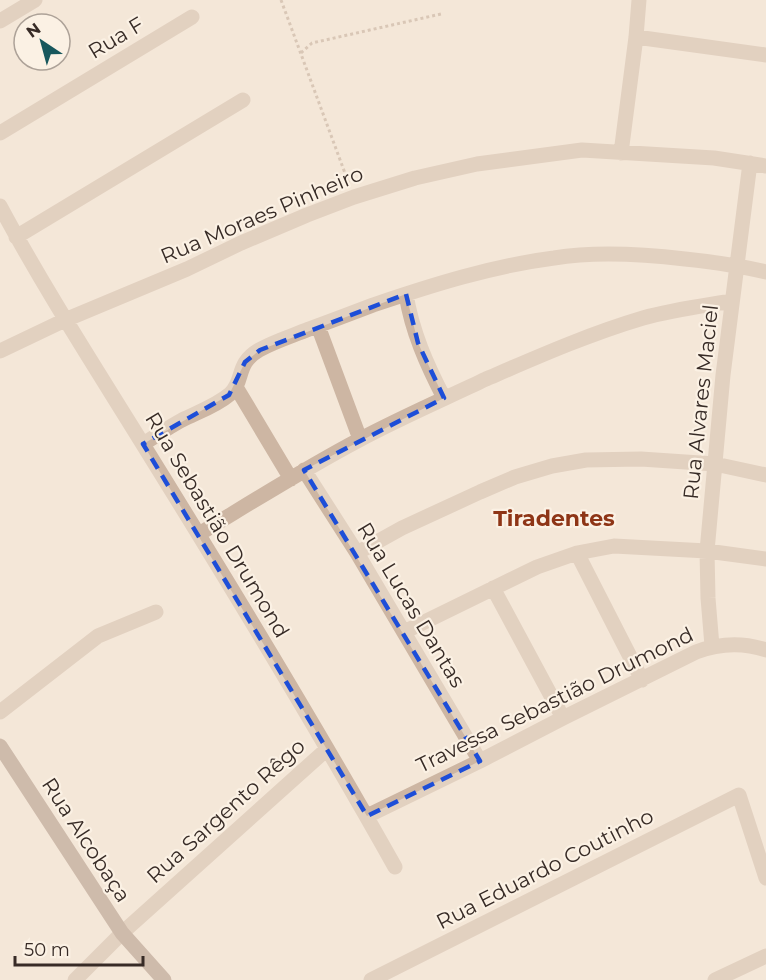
<svg xmlns="http://www.w3.org/2000/svg" width="766" height="980" font-family="Montserrat,sans-serif">
  <style>
    .lines { fill: none; stroke-linecap: round; stroke-linejoin: round }
    .path { stroke: #b9a08d; stroke-width: 3; stroke-dasharray: 3 3; stroke-linecap: butt }
    .minor { stroke: #cdb6a3; stroke-width: 15 }
    .secondary { stroke: #a18574; stroke-width: 15 }
    .marked { fill: none; stroke: #1d4ed8; stroke-width: 4.5; stroke-dasharray: 12 8; stroke-linejoin: round }
    .labels { text-anchor: middle; stroke-width: 4.5; stroke-linejoin: round; paint-order: stroke }
    .street-label { font-size: 21px; fill: #372b26; stroke: #fbf1e4 }
    .neighbourhood-label { font-size: 22px; font-weight: bold; fill: #8e3516; stroke: #fbf1e4 }
  </style>
  <rect width="100%" height="100%" fill="#f4e7d8"/>
  <g class="lines">
    <path class="path" d="M281,0l68,184
      M301,53l11,-10 129,-29"/>
    <path class="minor" d="M0,21l35,-21
      M636,37l130,18
      M0,133l192,-116
      M621,153l15,-116 3,-37
      M0,206c45,84 97,164 147,245 85,137 169,275 248,416
      M16,237l227,-137
      M406,294c6,38 21,71 38,104
      M318,326l42,113
      M0,351l65,-31 122,-51 54,-26 66,-28 47,-18 61,-19 62,-14 105,-14 132,8 52,8
      M236,387l55,92
      M143,444c13,-8 26,-17 39,-24 16,-8 34,-14 48,-26 15,-14 5,-30 29,-44 16,-9 33,-14 50,-21 22,-8 43,-16 64,-24 59,-20 119,-39 181,-47 43,-7 88,-4 131,1 28,3 53,6 81,13
      M304,470l53,83 123,208
      M199,534c53,-32 105,-65 160,-94 41,-22 85,-41 127,-61 51,-22 103,-45 157,-61 28,-8 59,-12 89,-17
      M357,553l45,-25 78,-36 35,-15 37,-11 34,-6 55,-1 74,5 51,11
      M577,553l65,127
      M493,588l70,130
      M404,632l133,-65 40,-14 37,-7 93,5 59,8
      M712,646l-4,-48 -1,-47 16,-176 27,-212
      M0,712l98,-76 58,-24
      M367,816l113,-55 83,-43 133,-66c24,-9 46,-10 70,-2
      M75,980l47,-47 205,-184
      M371,980l368,-185 27,83
      M715,980l51,-24"/>
    <path class="secondary" d="M0,746l122,187 42,47"/>
  </g>
  <path d="M0 0H766V980H0ZM406,294l12,49 26,55 -140,72 176,291 -113,55 -224,-372 86,-49 16,-33 15,-12z" fill="#f4e7d8" fill-opacity=".55" fill-rule="evenodd"/>
  <path class="marked" d="M406,294l12,49 26,55 -140,72 176,291 -113,55 -224,-372 86,-49 16,-33 15,-12z"/>
  <g class="labels">
    <g class="street-label">
      <text transform="translate(116 38) rotate(-31)" y="7">Rua F</text>
      <text transform="translate(262 215) rotate(-23)" y="7">Rua Moraes Pinheiro</text>
      <text transform="translate(701 402) rotate(-84)" y="7">Rua Alvares Maciel</text>
      <text transform="translate(217 525) rotate(59)" y="7">Rua Sebastião Drumond</text>
      <text transform="translate(411 605) rotate(59)" y="7">Rua Lucas Dantas</text>
      <text transform="translate(555 700) rotate(-26)" y="7">Travessa Sebastião Drumond</text>
      <text transform="translate(226 811) rotate(-42)" y="7">Rua Sargento Rêgo</text>
      <text transform="translate(86 840) rotate(57)" y="7">Rua Alcobaça</text>
      <text transform="translate(545 869) rotate(-27)" y="7">Rua Eduardo Coutinho</text>
    </g>
    <g class="neighbourhood-label">
      <text x="554" y="526">Tiradentes</text>
    </g>
  </g>
  <g transform="translate(42 42) rotate(324)"><circle r="28" fill="#fbf1e4" stroke="#ada298" stroke-width="1.5"/>
  <path d="M0-4.5L10 22L0 15L-10 22Z" fill="#17575c"/>
  <text y="-9" font-size="16" font-weight="bold" text-anchor="middle" fill="#372b26">N</text>
  </g>
  <path d="M15 956v9h128v-9" fill="none" stroke="#372b26" stroke-width="3"/>
  <text x="24" y="956" font-size="18" fill="#372b26" stroke="#fbf1e4" stroke-width="4.5" paint-order="stroke">50 m</text>
</svg>
